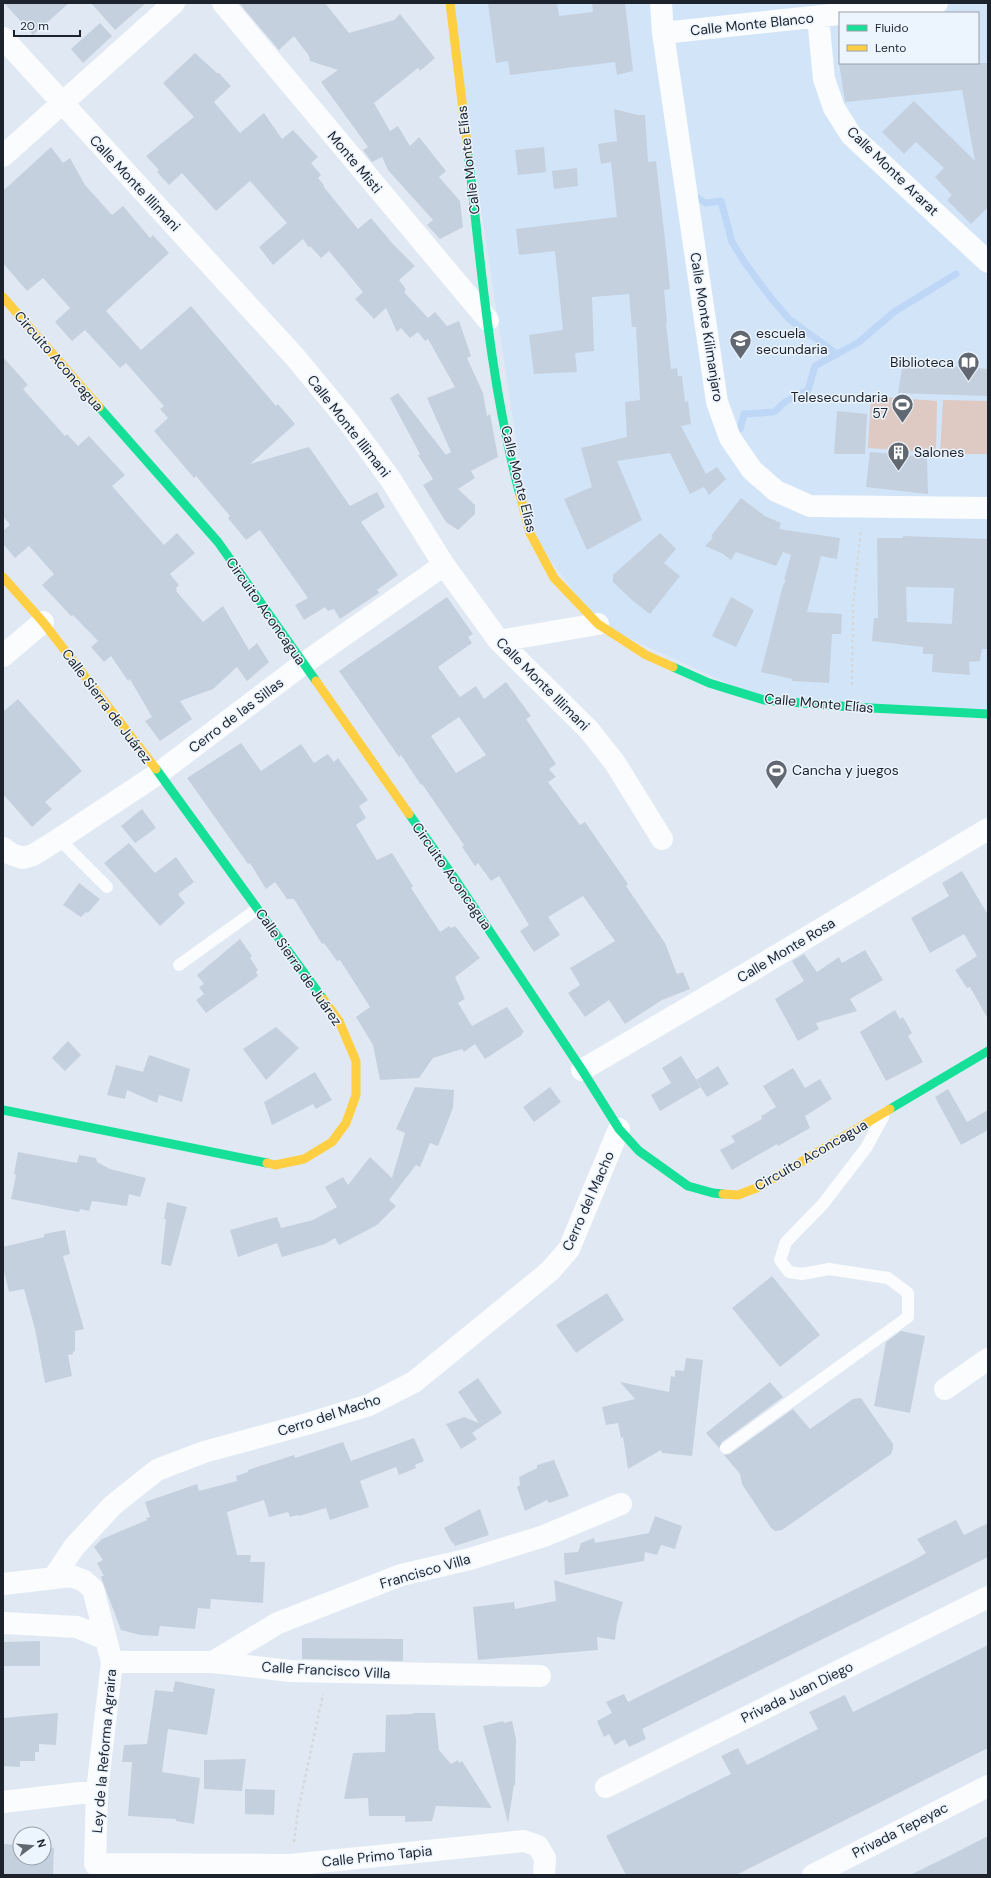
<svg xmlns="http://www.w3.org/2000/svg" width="991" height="1878" font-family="'DM Sans',sans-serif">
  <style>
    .built { fill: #d2e4f8; fill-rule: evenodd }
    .green { fill: #decac2 }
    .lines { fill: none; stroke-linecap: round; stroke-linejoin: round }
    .stream { stroke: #bed7f6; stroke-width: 7 }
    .building { fill: #c4d0de; fill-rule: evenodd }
    .path { stroke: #d5d8da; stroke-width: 2.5; stroke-dasharray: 3 3; stroke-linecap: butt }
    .lane { stroke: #fafcfd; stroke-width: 12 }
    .street { stroke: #fafcfd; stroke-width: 22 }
    .fast { stroke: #16e098; stroke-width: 9 }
    .slow { stroke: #ffcf43; stroke-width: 9 }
    .labels { text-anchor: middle; stroke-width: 3; stroke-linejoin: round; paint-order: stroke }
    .street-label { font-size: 14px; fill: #1c232c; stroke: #ecf4fe }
    .poi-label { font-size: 14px; fill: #1c232c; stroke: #ecf4fe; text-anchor: start }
  </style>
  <rect width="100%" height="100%" fill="#e0e9f3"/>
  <path class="built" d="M450,3h538v711l-224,-14 -166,-76 -68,-91zM840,13h138v50h-138z"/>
  <path class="green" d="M871,396l66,5 -1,52 -68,-5z
    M943,400l45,1v53h-48z"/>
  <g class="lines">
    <path class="stream" d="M696,197l10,6 15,-2 11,41 13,21 26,35 18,21 48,35
      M740,429l4,-15 30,-2 11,-10 23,-12 7,-24 44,-24 35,-30 62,-38"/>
  </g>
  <path class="building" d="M4,3h65l-36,32z
    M91,3h55l-31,27z
    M239,3h86l24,30 45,-13 6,-6 35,44 -15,13 -2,-3 -44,35 16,28 8,-5 12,20 9,-9 27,34 -7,6 21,24 3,26 -23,12 -13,-14 6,-5 -45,-50 -6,-13 -10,5 -9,-12 5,-3 -47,-65 17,-12 -28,-9 -1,-5 -15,-20 -15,14z
    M488,3h69l2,13 34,-4 -1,-9h33l8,68 -16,4 -2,-13 -105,13 -2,-14 -12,2z
    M100,23l12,13 -29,27 -12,-14z
    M195,53l22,20h2l12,13 -17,16 26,31 24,-20 18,26 11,-9 25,27 -7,6 10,12 -3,3 6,7 -1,1 35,43 13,-11 22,26 22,22 -16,14 7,9 -2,3 24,26 7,-6 12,14 12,-5 12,35 -4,2 16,35 4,23 3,-2 8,43 -27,14 4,7 -17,11 17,16v9l-17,16 -12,-8 -23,-37 10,-6 -15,-24 2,-1 -30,-56 8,-5 48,62 5,-3 -24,-54 28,-11 -27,-48 -3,2 -7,-9 -8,6 -9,-10 -4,4 -11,-24 -12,11 -19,-20 8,-7 -34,-41 -8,7 -11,-12 -1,2 -6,-9 -30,26 -14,-18 28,-24 -37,-42 -34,30 -34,-38 -13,12 -12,-13 2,-2 -13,-14 48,-39 -31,-34z
    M839,63h149v144l-17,17 -24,-24 5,-5 -17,-18 9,-9 -28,-26 -12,12 -22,-22 32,-31 61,60 -13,-71 -117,12z
    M614,109l24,6h7l3,47 8,-1 11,97 3,31 -6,1 3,33h-1l5,46 6,-1 1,8h4l3,26 3,-1 3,23 -10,2 25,48 11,-7 9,12 -17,16 -5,-8 -14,7 -20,-41 -53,8 25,59 -55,30 -23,-51 28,-12 -11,-39 46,-11 -2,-35 15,-2 -4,-73h-4l-3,-33 -37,3 2,54 -19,2 2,19 -43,2 -5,-39 34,-5 -8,-79 -36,4 -3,-26 101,-12 -6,-55 -10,2 -3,-20 19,-3z
    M51,147l12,16 7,-5 15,27 27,30 11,-9 27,32 3,-3 16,18 -63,58 35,39 50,-44 85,100 2,-2 17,20 -45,40 59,-17 41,59 27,-14 8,15 -24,15 37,53 -21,15 2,3 -39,26 -6,-10 -6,2 -3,-4 -21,13 -9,-15 13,-7 -48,-68 -14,10 -18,-22 2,-2 -34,-40 -2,2 -40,-47 14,-13 -8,-9 4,-3 -38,-43 -6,5 -35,-38 -13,11 -17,-19 15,-14 -27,-30 -16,13 -24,-28v-72z
    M544,147l2,25 -28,3 -3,-25z
    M577,168l1,18 -24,3 -2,-18z
    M3,357l25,28 -5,4 42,47 2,-2 11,12 11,-10 36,39 -13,11 52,59 13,-12 18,20 -25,21 9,11 -3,3 1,2 -1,1 27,31 20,-16 26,44 8,-7 12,19 -22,19 -10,-14 -24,22 -33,12 12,18 -32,22 -15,-20 7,-4 -22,-38 -2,2 -17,-25 -7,6 -13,-15 7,-6 -25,-26 -2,1 -29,-31 12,-11 -25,-28 -14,12 -12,-14v-13l7,-6 -7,-9z
    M903,363l85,6v27l-90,-3z
    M837,411l30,3 -2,40h-31z
    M870,452l57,5 1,37 -62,-7z
    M741,498l24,18 16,7 -2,6 61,9 -3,21 -16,-3 -14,56 35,2 -1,20h-9l-3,49 -37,-2v-2l-31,-7 22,-87 3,-5h-2l7,-25 -8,-3 -7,14 -40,-14 -5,8 -8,-6 -18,-8 8,-8 -2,-2z
    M660,533l16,16 -12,14 16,13 -30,38 -17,-13 -20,-19v-7z
    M903,536l85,3v110h-6l-2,12 -11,1 1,13 -38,-3 1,-18h-10v-7l-51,-6 2,-23h4l-1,-80h26zM906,587l48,1 -2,36 -45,-2z
    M447,597l26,37 -5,3 4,6 -34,24 22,30 16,-11 8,13 22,-17 25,34 -5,3 30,45 -7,5 7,8 -8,5 32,43 5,-3 43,62 -2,2 39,57 12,31 6,-2 7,17 -28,11 -37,24 -16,-24 -24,17 -17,-24 12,-8 -10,-17 45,-27 -32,-45 -35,21 12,18 -26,17 -14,-21 9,-6 -30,-49 -8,5 -13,-18 -3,3 -13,-19 2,-2 -42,-61 -1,1 -20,-30 -2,2 -60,-86zM459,717l27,38 -30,18 -25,-37z
    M731,597l23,13 -18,37 -24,-11z
    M18,699l64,72 -37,31 7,7 -20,18 -29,-33v-82z
    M241,743l20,28 40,-27 13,19 14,-9 6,8 4,-4 30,42 -9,6 7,12 -10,7 21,35 15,-7 21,33 -2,2 29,44 9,-6 2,2 4,-2 25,32 -25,19 10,22 -7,4 14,23 35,-19 17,25 -2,1v2l-37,24 -10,-15 -11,8 -2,-3 -29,9 -14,20 -39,2 -7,-35 -17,-28 14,-10 -30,-47 -3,1 -13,-18 -2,1 -28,-45h-7l-12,-17 -9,7 -16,-26 -2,1 -61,-86z
    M142,809l14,19 -21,15 -14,-17z
    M129,843l26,30 21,-16 18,25 -16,12 7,9 -25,23 -56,-63z
    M962,871l26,44v104l-18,-32 -3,1 -12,-18 22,-14 -13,-22 -34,19 -19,-35 38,-22 -7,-13z
    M79,883l21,16 -12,14 -2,-1 -5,5 -18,-12z
    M240,939l12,17 -2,2 8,12 -2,2 2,4 -52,37 -10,-13 8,-6 -5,-7 5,-3 -7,-9z
    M865,950l18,30 -33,19 7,12 -41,12 3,6 -21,12 -23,-42 29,-18 -12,-20 12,-7 13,18 22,-15 3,6z
    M895,1010l5,9 3,-2 9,16 -4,3 15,26 -37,19 -26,-49z
    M276,1027l23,21 -33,32 -23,-31z
    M68,1041l13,14 -16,16 -13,-13z
    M149,1055l41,14 -8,33 -23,-7 -2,8 -30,-13 -2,9 -18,-4 9,-30 27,7z
    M681,1056l20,31 -41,24 -9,-16 20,-12 -9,-15z
    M718,1066l11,18 -22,13 -11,-17z
    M793,1068l12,20 15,-9 12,20 -27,17 5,12 -32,18 -1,-2 -45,26 -12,-20 15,-8 -4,-6 31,-17 -1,-3 15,-9 -13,-21z
    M315,1072l17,28 -16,9 -3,-5 -41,21 -8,-23z
    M415,1087l39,3 -1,18 -15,38 -8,-3 -10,24 -4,-2 -27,35 7,6 -19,19 -38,20 -4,-7 -10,6 -43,13 -5,-14 -39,14 -8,-27 47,-13 4,11 32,-8 24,-13 -12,-20 18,-10 5,8 22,-28 22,21 13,-45 -9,-4z
    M550,1087l11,15 -27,20 -11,-15z
    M948,1089l19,33 21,-12v20l-27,15 -26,-48z
    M18,1152l59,11 2,-8 17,3 1,4 13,7 36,9 -6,19 -11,-3 -2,12 -35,-5 -3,10 -9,-2 -1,3 -68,-13 5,-24 -2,-1z
    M167,1202l20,5 -16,59 -10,-2 5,-45h-2z
    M65,1230l5,24 -7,2 21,73 -9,2v20l-2,1v2l-5,1 4,21 -27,7 -10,-54 -11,-40 -15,3 -6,-25v-20l41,-10v-3z
    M772,1276l48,59 -40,32 -48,-59z
    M607,1293l17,27 -48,33 -20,-28z
    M901,1331l24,5 -15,77 -36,-7 12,-64z
    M686,1358l17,2 -11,96 -30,-3 -1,-3 -33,19 -5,-32 -2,1 -3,-15 -12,2 -4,-18 33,-8 -15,-17 49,10 2,-16 4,1v-7l9,1z
    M478,1378l24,35 -30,20 5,6 -16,10 -15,-25 18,-7 15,6 -21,-31z
    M770,1382l13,15 -61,45 -3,6 -13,-15z
    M861,1398l32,46v5l-2,5 -109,76 -7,1 -4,-3 -29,-44 -2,-10 -16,-19 6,-1 63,-45 17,20 43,-30z
    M414,1438l10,23 -9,4 1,3 -17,7 -3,-8 -36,14 9,26 -39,13 -4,-12 -27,8 -1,-1 -8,2 -2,-5 -19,5 -5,-17 -37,12 10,43h14l-1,7h15l-2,41 -52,-4 -1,10 -12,-1 -3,21 -35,-3 -2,10 -18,-1 -19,-5 -19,-50 -1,-4h3l-7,-13 6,-3 -9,-13 8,-8 45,-19 -1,-2 4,-1 -5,-15 52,-18 2,7 38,-10 -1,-5 12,-4v-2l46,-15 1,3 48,-16 8,19z
    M554,1460l15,36 -20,7 -2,-3 -22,11 -8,-24 3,-2 -1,-8 18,-9v-3z
    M480,1509l9,26 -34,11 -2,-4 -1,1 -8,-15z
    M655,1516l27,10 -7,23 -14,-4 -4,10 -12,-3 -1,9 -79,14 -1,-22 14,-1 3,-9 13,-5 1,5 54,-10z
    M956,1520l8,15 24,-12v34l-346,172 4,10 -17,8 -4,-8 -10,6 -6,-11 -5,3 -7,-16 15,-8 -6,-11 18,-8 4,8 284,-141 14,-8 -9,-14z
    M554,1580l69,22 -6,21 -2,17 -18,-3 1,13 -120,10 -5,-53 41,-5 1,7 41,-8z
    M302,1638l101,1v22l-101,-2z
    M40,1641v25h-37v-24z
    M988,1645v103l-252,127h-110l-20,-39 125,-62 -10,-18 17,-8 9,17 71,-36 -9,-17 36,-17 8,17z
    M175,1681l40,8 -8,46 -39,-6 -6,43 38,6 -6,46 -18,-3v-2l-48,-3 4,-54h-10l2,-17 23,-1 8,-54 18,2z
    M58,1713l-2,32 -17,-1v8h-4v9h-15v6l-17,-1v-48z
    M413,1713h22l4,37 12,14 7,-4 1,3 3,-2 30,47 -56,-2 -4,15 -27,1v-6h-36l-1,-18 -24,1 9,-46 32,-1 1,-37 27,-1z
    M503,1721l1,2 8,-2 4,18 -1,46h-1l-6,38 -25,-97z
    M246,1759l-4,32 -38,-2v-29z
    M245,1789l30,1 -1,25 -29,-1z
    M988,1836v39h-78l39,-19z
    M3,1844l17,1v13h24v-11l10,1 -1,27h-50z"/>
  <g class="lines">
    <path class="path" d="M852,685l1,-80 8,-76
      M294,1842l4,-31 25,-117"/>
    <path class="lane" d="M59,839l48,48
      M179,965l78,-56
      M726,1448l182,-131v-24l-20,-15 -59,-9 -27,5 -13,-2 -9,-12 6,-18 37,-38 43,-56 17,-31"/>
    <path class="street" d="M223,3l265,317
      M661,3l2,30 54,369 13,36 22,32 24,21 34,15 178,2
      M849,13l88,-10
      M818,17l6,62 10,29 17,27 137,127
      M663,33l177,-19
      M3,38l292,319 53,64 43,59 53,85 55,76 90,89 26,33 47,76
      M3,156l171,-153
      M499,641l99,-17
      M3,656l40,-34
      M3,848l8,6 12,4 10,-3 26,-16 100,-66 144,-109 141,-99
      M582,1070l174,-102 232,-139
      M945,1389l43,-30
      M54,1577l20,-30 39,-42 44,-35 47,-18 103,-28 62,-19 45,-23 136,-111 19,-22 50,-120
      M3,1584l69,-8 12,5 9,8 13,50
      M3,1623l74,4 29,12 6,23 -15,129 -2,73 195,1 234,-24 14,5 7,12 -1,17
      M112,1662h101l77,9 250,5
      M213,1662l65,-39 123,-48 69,-16 74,-23 77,-32
      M606,1787l382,-190
      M3,1802l94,-11
      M813,1875l175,-89"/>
    <path class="fast" d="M468,151c13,114 22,232 52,344
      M99,407l119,135 98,139
      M673,667l36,16 55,17 88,7 136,7
      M156,769l167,230
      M409,814l44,62 129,194 37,59 20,22 49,35 25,7 10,1
      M890,1109l98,-58
      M3,1110l264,53"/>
    <path class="slow" d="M450,3l18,148
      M3,297l96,110
      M520,495l10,38 24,45 44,46 48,31 27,12
      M3,577l40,45 113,147
      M316,681l93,133
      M267,1163l8,2 29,-6 28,-17 14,-19 10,-28v-34l-17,-40 -16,-22
      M723,1194l15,1 21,-8 131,-78"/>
  </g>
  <defs>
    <symbol id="school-pin" viewBox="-11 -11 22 30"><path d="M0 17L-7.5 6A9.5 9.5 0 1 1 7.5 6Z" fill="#616872" stroke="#ecf4fe"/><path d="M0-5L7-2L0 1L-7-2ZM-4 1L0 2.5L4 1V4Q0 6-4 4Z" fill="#fff"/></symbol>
    <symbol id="library-pin" viewBox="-11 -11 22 30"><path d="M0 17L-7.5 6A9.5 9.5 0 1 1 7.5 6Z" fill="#616872" stroke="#ecf4fe"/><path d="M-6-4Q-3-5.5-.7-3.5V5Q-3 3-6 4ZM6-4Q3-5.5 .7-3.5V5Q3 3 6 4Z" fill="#fff"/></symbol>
    <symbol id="stadium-pin" viewBox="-11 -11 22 30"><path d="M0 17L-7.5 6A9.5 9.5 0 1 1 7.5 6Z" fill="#616872" stroke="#ecf4fe"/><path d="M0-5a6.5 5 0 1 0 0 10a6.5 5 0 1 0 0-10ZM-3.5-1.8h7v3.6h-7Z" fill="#fff"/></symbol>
    <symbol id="building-pin" viewBox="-11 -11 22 30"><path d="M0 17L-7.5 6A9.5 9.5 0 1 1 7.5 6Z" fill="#616872" stroke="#ecf4fe"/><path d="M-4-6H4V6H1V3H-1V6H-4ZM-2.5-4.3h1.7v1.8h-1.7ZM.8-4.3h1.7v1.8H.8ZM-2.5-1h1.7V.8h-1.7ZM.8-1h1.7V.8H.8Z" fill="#fff"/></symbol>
  </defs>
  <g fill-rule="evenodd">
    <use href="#school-pin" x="728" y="328" width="25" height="34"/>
    <use href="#library-pin" x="956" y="350" width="25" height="34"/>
    <use href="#stadium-pin" x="890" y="392" width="25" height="34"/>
    <use href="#building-pin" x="886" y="440" width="25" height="34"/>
    <use href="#stadium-pin" x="764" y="758" width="25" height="34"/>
  </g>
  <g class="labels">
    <g class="street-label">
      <text transform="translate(752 24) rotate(-6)" y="5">Calle Monte Blanco</text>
      <text transform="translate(468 160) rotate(-97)" y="5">Calle Monte Elías</text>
      <text transform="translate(355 162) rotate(50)" y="5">Monte Misti</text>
      <text transform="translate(893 171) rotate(44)" y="5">Calle Monte Ararat</text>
      <text transform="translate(135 183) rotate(47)" y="5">Calle Monte Illimani</text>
      <text transform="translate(707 327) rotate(81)" y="5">Calle Monte Kilimanjaro</text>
      <text transform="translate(59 361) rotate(49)" y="5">Circuito Aconcagua</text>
      <text transform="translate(349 426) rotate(52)" y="5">Calle Monte Illimani</text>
      <text transform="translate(519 479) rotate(76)" y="5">Calle Monte Elías</text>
      <text transform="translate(266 611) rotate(55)" y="5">Circuito Aconcagua</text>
      <text transform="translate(543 684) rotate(45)" y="5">Calle Monte Illimani</text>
      <text transform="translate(819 703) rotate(5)" y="5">Calle Monte Elías</text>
      <text transform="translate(107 706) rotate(53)" y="5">Calle Sierra de Juárez</text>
      <text transform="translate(236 715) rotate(-37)" y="5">Cerro de las Sillas</text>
      <text transform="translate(452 876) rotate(55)" y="5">Circuito Aconcagua</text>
      <text transform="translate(786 950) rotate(-31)" y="5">Calle Monte Rosa</text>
      <text transform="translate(299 967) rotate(55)" y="5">Calle Sierra de Juárez</text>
      <text transform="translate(811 1155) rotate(-30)" y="5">Circuito Aconcagua</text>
      <text transform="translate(588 1201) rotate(-66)" y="5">Cerro del Macho</text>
      <text transform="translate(329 1415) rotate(-18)" y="5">Cerro del Macho</text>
      <text transform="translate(425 1571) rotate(-16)" y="5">Francisco Villa</text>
      <text transform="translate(326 1670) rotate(3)" y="5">Calle Francisco Villa</text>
      <text transform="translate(797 1692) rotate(-26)" y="5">Privada Juan Diego</text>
      <text transform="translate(104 1751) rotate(-85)" y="5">Ley de la Reforma Agraira</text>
      <text transform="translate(900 1830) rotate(-27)" y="5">Privada Tepeyac</text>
      <text transform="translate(377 1856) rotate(-6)" y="5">Calle Primo Tapia</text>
    </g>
    <g class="poi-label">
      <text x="756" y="338">escuela<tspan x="756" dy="16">secundaria</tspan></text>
      <text x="954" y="367" text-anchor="end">Biblioteca</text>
      <text x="888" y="402" text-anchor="end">Telesecundaria<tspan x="888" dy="16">57</tspan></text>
      <text x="914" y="457">Salones</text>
      <text x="792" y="775">Cancha y juegos</text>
    </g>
  </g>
  <rect width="991" height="1878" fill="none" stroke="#1c232c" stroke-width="8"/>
  <rect x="839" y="12" width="140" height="52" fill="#ecf4fe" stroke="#99a0aa"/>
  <rect x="847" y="25" width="20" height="6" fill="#16e098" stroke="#99a0aa"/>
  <text x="875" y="32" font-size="12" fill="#1c232c">Fluido</text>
  <rect x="847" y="45" width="20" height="6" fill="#ffcf43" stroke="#99a0aa"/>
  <text x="875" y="52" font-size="12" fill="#1c232c">Lento</text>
  <g transform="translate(32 1846) rotate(74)"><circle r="19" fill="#ecf4fe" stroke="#99a0aa"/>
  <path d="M0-3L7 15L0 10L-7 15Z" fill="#616872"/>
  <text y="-6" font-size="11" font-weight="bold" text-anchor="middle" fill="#1c232c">N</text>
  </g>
  <path d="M14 30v6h66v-6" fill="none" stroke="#1c232c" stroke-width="2"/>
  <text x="20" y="30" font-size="12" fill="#1c232c" stroke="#ecf4fe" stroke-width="3" paint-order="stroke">20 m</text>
</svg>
